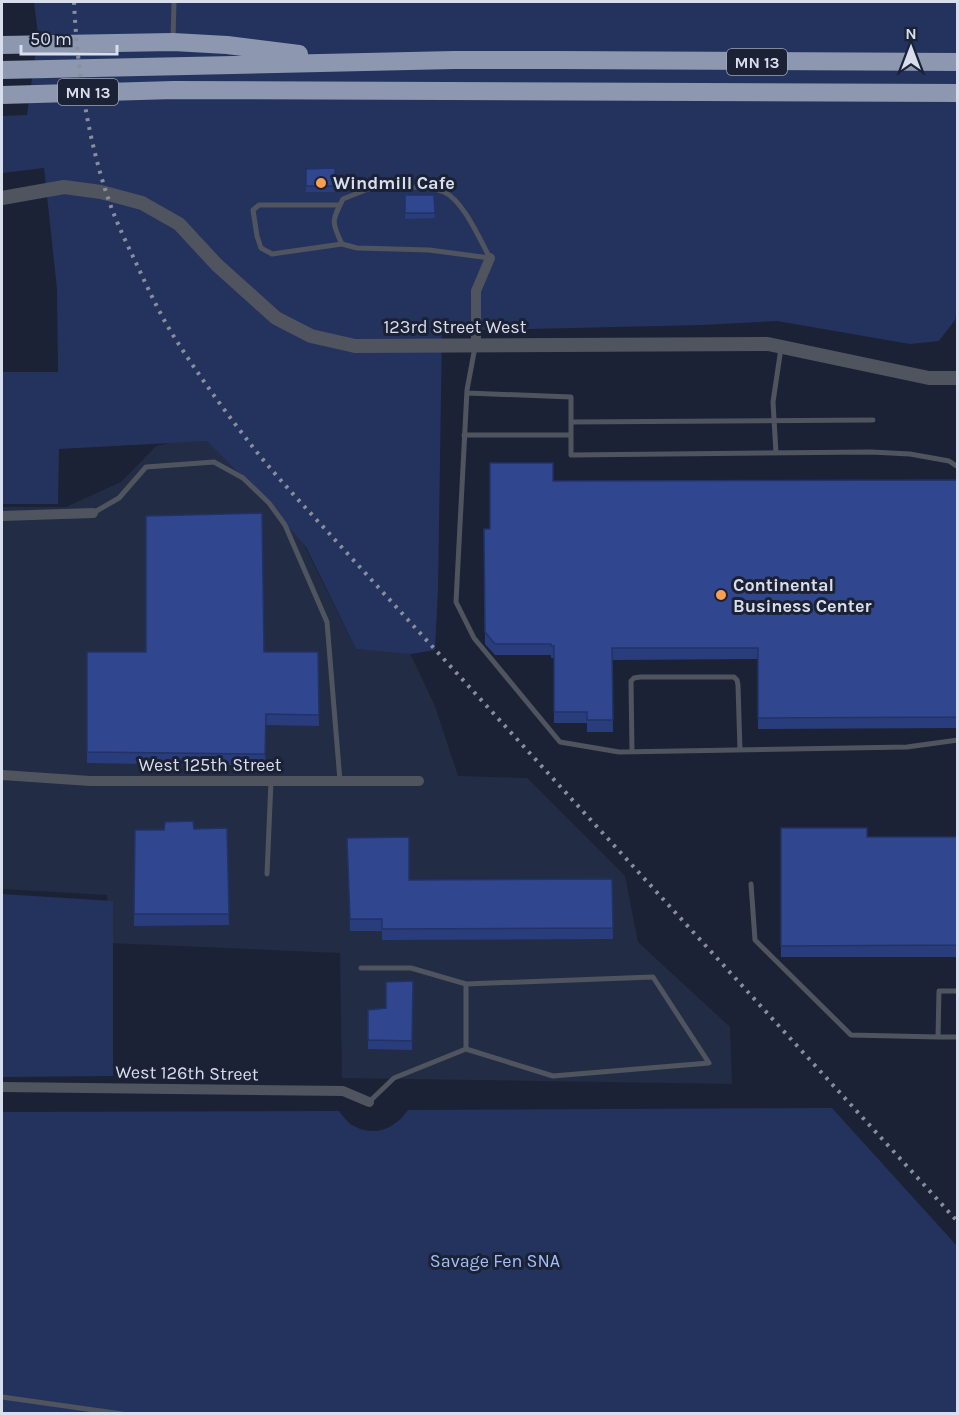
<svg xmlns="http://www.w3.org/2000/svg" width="959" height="1415" font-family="Karla,sans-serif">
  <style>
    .built { fill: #222c45 }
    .green { fill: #24335e }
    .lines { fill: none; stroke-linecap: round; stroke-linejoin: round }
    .service { stroke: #50545e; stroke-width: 5 }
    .minor { stroke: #50545e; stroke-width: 10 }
    .tertiary { stroke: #50545e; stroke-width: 14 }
    .motorway { stroke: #8d97af; stroke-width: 18 }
    .rail { stroke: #888e9e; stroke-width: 4; stroke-dasharray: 3 6; stroke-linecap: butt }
    .wall { fill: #293d7c }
    .building { fill: #304790; stroke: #223265; stroke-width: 1.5 }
    .poi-dot { fill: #fb9e51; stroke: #1b2235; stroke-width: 2 }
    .labels { text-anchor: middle; stroke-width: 6; stroke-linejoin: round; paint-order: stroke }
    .shield { fill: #1b2235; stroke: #a0a6b5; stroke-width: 1.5 }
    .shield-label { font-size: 16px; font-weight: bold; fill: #d9deec }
    .poi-label { font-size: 18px; font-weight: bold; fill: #d9deec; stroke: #1b2235; text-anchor: start }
    .street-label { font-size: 18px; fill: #d9deec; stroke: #1b2235 }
    .park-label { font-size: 18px; fill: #a4bdfb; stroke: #1b2235 }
  </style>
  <rect width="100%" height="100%" fill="#1b2235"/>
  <path class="built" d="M201,436l68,50 35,59 52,104 53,2 26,55 23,70 69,2 98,98 13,66 92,85 2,57 -390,-6 -2,-125 -230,-10 -3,-48 -105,-6v-382h64l55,-25 35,-36z"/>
  <path class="green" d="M34,2h923l1,298 -3,20 -16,21 -29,3 -133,-23 -76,4 -259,6 -4,259 -3,60 -24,4 -55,-5 -50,-102 -47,-54 -52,-52 -148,8 -1,55h-56v-132h56l-1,-83 -13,-121 -42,5v-57l25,-1 11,-80z
    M2,894l111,7v175l-111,1z
    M832,1108l125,138v167h-955v-301l337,-1c4,5 8,11 13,14 22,13 43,4 56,-15z"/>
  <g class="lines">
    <path class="service" d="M173,39l1,-37
      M397,187c15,0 33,-1 47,5 19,8 36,48 46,66l-61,-8 -72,-2 -15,-4c-11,-22 -10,-24 1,-45l25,-10z
      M340,205h-81l-6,5 4,26 4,12 11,6 70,-10
      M475,347l-8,43 -11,212 18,36 86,104 59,10 288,-5 51,-7
      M467,393l104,4v58l300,-3 39,2 39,7 9,6
      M571,422l302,-2
      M464,435h107
      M776,453l-3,-51 8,-54
      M93,513l26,-15 27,-31 68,-5 29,16 26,25 16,22 42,97 13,159
      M632,752l-1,-71 3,-3 6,-1h94l3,3 1,5 2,65
      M267,874l4,-93
      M751,884l4,56 96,95 87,2
      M361,968h50l55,16
      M958,991h-19l-1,46h20
      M369,1102l25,-24 72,-29v-65l187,-7 56,86 -156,13 -87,-27
      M2,1397l120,17"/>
    <path class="minor" d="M476,346v-55l14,-33
      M2,516l91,-3
      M2,775l88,6h329
      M2,1087l341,4 26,11"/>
    <path class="tertiary" d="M2,198l62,-11 37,5 41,11 37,21 38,41 59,53 35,18 44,10 413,-2 161,34h29"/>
    <path class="motorway" d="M2,45l171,-3 54,3 72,9
      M2,70l452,-10h103l401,2
      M2,95l172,-5 784,3"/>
    <path class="rail" d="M74,2c3,65 13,134 34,196 8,24 19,46 29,67 13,28 26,56 43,81 22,34 47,68 72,100 26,33 56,64 84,95l622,681"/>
  </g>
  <path class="wall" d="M335,168v24h-29v-23z
    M405,195h29l1,23 -30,1z
    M957,480v248l-199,1v-70l-146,1 1,72h-26v-9h-33v-65h-3v-3h-56l-10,-11 -1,-115h6l63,-48z
    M87,652h231l1,74 -53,-1 -1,41 -178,-3z
    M227,828l2,97 -95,1 1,-96z
    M781,828l86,9h90v120h-176z
    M347,838l62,42 203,-1 1,60 -231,1v-9h-32z
    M413,981l-1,69 -44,-1v-39l18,-2z"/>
  <path class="building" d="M335,168v18h-29v-17z
    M405,195h29l1,18h-30z
    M490,463h63v18l404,-1v237l-199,1v-70h-146l1,72h-26v-8h-33v-66h-3v-2h-56l-10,-12 -1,-103h6z
    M262,513l2,139h54l1,63 -53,-1 -1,40 -178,-2v-100h59v-136z
    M193,821l1,8 33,-1 2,86h-95l1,-84h29l1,-8z
    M781,828h86v9h90v108l-176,1z
    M409,837v43l203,-1 1,49 -231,1v-10h-32l-3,-81z
    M413,981l-1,60 -44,-1v-30l18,-2v-26z"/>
  <g class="poi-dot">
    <circle cx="321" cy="183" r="6"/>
    <circle cx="721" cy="595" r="6"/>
  </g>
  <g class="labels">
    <g class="shield">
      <rect x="727" y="49" width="60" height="26" rx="4.5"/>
      <rect x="58" y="79" width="60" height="26" rx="4.5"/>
    </g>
    <g class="shield-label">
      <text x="757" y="68">MN 13</text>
      <text x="88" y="98">MN 13</text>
    </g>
    <g class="poi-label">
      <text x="333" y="189">Windmill Cafe</text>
      <text x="733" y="591">Continental<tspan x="733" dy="21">Business Center</tspan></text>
    </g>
    <g class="street-label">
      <text x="455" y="333">123rd Street West</text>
      <text x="210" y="771">West 125th Street</text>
      <text transform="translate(187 1073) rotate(1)" y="6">West 126th Street</text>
    </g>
    <g class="park-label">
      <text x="495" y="1267">Savage Fen SNA</text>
    </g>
  </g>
  <rect width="959" height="1415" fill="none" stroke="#d9deec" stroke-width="6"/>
  <g transform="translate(911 48)" stroke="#1b2235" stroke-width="4.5" paint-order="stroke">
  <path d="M0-4.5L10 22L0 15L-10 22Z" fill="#d9deec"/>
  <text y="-9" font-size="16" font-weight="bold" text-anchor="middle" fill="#d9deec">N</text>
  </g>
  <path d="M21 45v9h96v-9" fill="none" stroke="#d9deec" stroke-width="3"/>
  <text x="30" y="45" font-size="18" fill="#d9deec" stroke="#1b2235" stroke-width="4.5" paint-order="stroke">50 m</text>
</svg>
